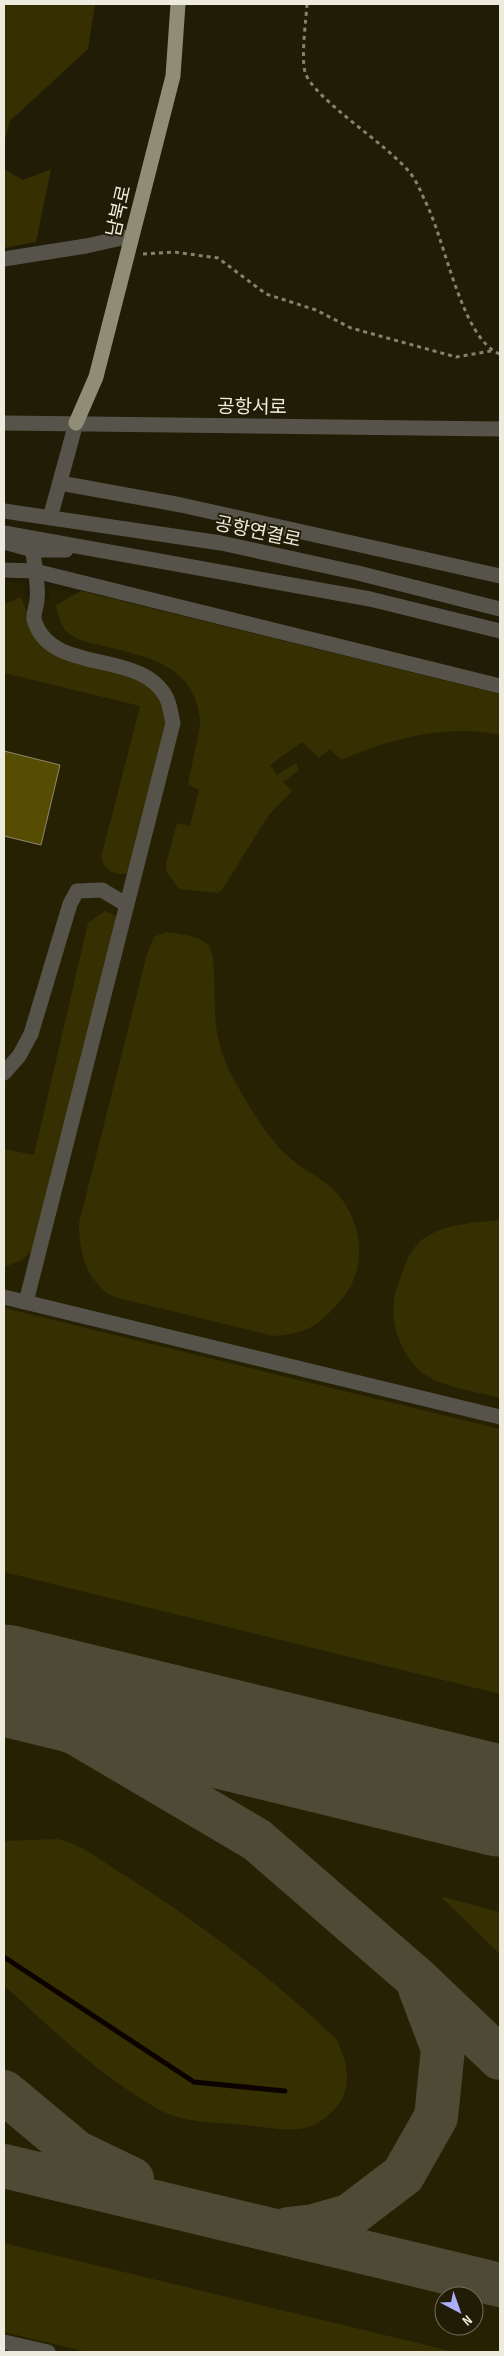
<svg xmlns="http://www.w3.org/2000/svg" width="504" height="2356" font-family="'Sofia Sans Condensed','Noto Sans KR',sans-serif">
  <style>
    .built { fill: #262103; fill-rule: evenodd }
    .green { fill: #352f01 }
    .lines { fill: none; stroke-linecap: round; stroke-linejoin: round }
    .stream { stroke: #0c0300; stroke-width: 5 }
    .taxiway { stroke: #4e4a36; stroke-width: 44 }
    .runway { stroke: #4e4a36; stroke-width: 111 }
    .building { fill: #574d02; stroke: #8e8a70 }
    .path { stroke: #858270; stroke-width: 3; stroke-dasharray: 4 4; stroke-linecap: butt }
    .minor { stroke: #56544a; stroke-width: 15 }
    .major { stroke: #908d77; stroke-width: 15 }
    .labels { text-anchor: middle; stroke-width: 4; stroke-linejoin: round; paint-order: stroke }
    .street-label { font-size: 19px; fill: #edebdd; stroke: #201c06 }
  </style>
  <rect width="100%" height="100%" fill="#201c06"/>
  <path class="built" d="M4,581l20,2 2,15 23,2v-13l451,110v1655h-496zM444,2296h30v30h-30z"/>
  <path class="green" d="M4,4h91l-7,45 -78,72 -6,22z
    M4,169l19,11 28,-11 -15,73 -32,6z
    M81,591l419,103v41c-50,-12 -113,4 -159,25l-11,-11 -11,9 -17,-16 -32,23 7,10 19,-12 3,7 -16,12 9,9 -24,25 -46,74 -4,3 -39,-4 -12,-16 -1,-9 11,-41 13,3 9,-36 -11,-5c2,-15 13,-55 12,-67 -7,-56 -56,-61 -100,-73 -10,-2 -21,-4 -29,-10 -10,-6 -13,-19 -15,-30z
    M21,597l15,39 108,42 27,33 -41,163c-15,1 -24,-1 -29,-16l39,-152 -136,-33v-69z
    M105,911l11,5 5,11 -82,317 -17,16 -18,7v-118l30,6 54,-232z
    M166,932c13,2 34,3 43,14 8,9 4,67 8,85 2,15 9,34 16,47 16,28 32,58 57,80 13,12 30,19 43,31 30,30 37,79 7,112 -23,26 -32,32 -67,35l-159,-39c-28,-15 -35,-45 -35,-74l68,-269 7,-17z
    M500,1220v178c-21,-6 -59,-11 -76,-24 -21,-16 -34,-48 -30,-74 1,-9 5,-18 8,-26 4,-13 10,-27 21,-35 22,-16 52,-16 77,-19z
    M4,1308l496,121v265l-496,-122z
    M57,1839c25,5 46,23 67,36 76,48 147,102 212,164 12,22 18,51 -2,71 -25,26 -48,20 -81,16 -21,-3 -61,-3 -79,-10 -14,-4 -27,-14 -40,-22 -48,-31 -88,-70 -130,-109v-144z
    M443,1897l57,15v42l-58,-56z
    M4,2243l451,109h-369l-82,-20z"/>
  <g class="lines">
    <path class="stream" d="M4,1957l190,125 91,9"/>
    <path class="taxiway" d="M4,1701l75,34 178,105 159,138 84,80
      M80,1735l64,1 148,13
      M4,2092l72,60 56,27
      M4,2166l496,119
      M288,2229l26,-3 35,-10 54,-41 33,-58 7,-68 -23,-61"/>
    <path class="runway" d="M4,1680l496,121"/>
  </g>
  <path class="building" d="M4,751l56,14 -19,80 -37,-9z"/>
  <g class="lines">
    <path class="path" d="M307,4c-1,16 -6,53 -2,68 8,27 84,73 106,102 6,8 10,18 14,27 20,37 36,138 75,153
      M143,254l31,-2 44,6 48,36 50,16 35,18 105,29 35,-6"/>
    <path class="minor" d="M4,259l82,-13 45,-10
      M4,423l496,6
      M60,483l121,22 319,71
      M4,511l217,32 137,30 142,36
      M50,518l26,-95
      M4,533l366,66 130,32
      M4,542l29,8h33
      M4,570l31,1 465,115
      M4,1073l15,-17 12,-22 39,-130 7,-13 25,-1 25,15
      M4,1297l496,120
      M26,1302l147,-579c-2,-8 -3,-19 -7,-26 -26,-49 -117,-21 -132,-78 -1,-6 3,-13 3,-19 2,-16 -3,-34 -4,-50
      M4,2342l44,10"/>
    <path class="major" d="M76,423l20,-46 77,-301 5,-72"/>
  </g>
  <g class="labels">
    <g class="street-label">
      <text transform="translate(118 211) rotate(-77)" y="7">남북로</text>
      <text transform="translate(252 406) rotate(1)" y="7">공항서로</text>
      <text transform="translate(258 531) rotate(12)" y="7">공항연결로</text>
    </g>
  </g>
  <rect width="504" height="2356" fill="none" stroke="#edebdd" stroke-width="10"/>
  <g transform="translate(459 2311) rotate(139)"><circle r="24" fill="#201c06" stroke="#726f5c"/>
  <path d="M0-4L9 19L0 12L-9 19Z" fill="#abaffb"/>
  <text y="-8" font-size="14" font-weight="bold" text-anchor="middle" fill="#edebdd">N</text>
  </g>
</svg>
